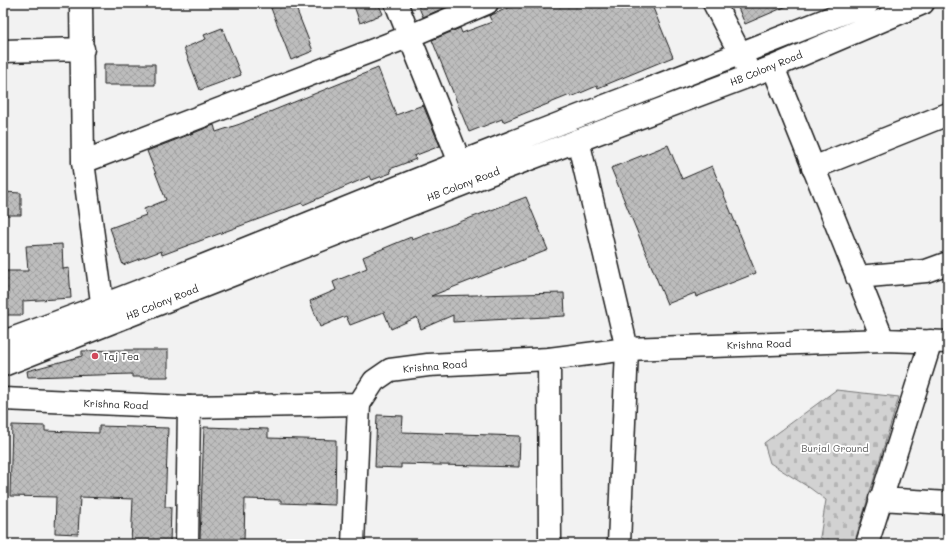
<svg xmlns="http://www.w3.org/2000/svg" width="951" height="547" font-family="Mali,sans-serif">
  <style>
    .cemetery { fill: url(#cemetery-stones); stroke: #777 }
    .building { fill: url(#building-cross-hatch); stroke: #1c1c1c }
    .lines { fill: none; stroke-linecap: round; stroke-linejoin: round }
    .minor-casing { stroke: #1c1c1c; stroke-width: 25 }
    .tertiary-casing { stroke: #1c1c1c; stroke-width: 25 }
    .minor { stroke: #fff; stroke-width: 22 }
    .tertiary { stroke: #fff; stroke-width: 22 }
    .poi-dot { fill: #d1495b; stroke: #fff; stroke-width: 1.5 }
    .labels { text-anchor: middle; stroke-width: 3.5; stroke-linejoin: round; paint-order: stroke }
    .street-label { font-size: 10px; fill: #1c1c1c; stroke: #fff }
    .poi-label { font-size: 10px; fill: #1c1c1c; stroke: #fff; text-anchor: start }
    .park-label { font-size: 10px; fill: #5c5c5c; stroke: #fff }
  </style>
  <defs>
    <pattern id="cemetery-stones" width="16" height="16" patternUnits="userSpaceOnUse"><rect width="16" height="16" fill="#d2d2d2"/><path d="M2 7V4a2 2 0 0 1 4 0v3zM10 15v-3a2 2 0 0 1 4 0v3z" fill="#b4b4b4"/></pattern>
    <pattern id="building-cross-hatch" width="8" height="8" patternUnits="userSpaceOnUse"><rect width="8" height="8" fill="#bdbdbd"/><path d="M0 0l8 8M0 8l8-8" fill="none" stroke="#a2a2a2"/></pattern>
  </defs>
  <rect width="100%" height="100%" fill="#f2f2f2"/>
  <filter id="ink" filterUnits="userSpaceOnUse"><feTurbulence type="fractalNoise" baseFrequency=".025" numOctaves="2"/><feDisplacementMap in="SourceGraphic" scale="8" xChannelSelector="R" yChannelSelector="G"/><feConvolveMatrix kernelMatrix="1 2 1 2 8 2 1 2 1" color-interpolation-filters="sRGB"/></filter>
  <g filter="url(#ink)">
    <path class="cemetery" d="M836,390l63,7 -45,147h-25l-9,-7 6,-37 -16,-12 -40,-25 -6,-20z"/>
    <path class="building" d="M269,3h25l19,48 -22,9z
      M353,3h25l5,11 -23,9z
      M417,3h25l2,5 -21,9z
      M520,3h131l22,54 -75,31 -1,-2 -26,11 -1,-2 -67,27 -1,-3 -33,13 -37,-92 28,-12 2,5 30,-11 -3,-6z
      M736,3h58l-49,21z
      M222,28l19,47 -41,15 -16,-42 22,-9 -2,-4z
      M104,64h51v21h-51z
      M378,68l18,47 27,-10 17,41 -26,10 2,3 -26,10 1,4 -19,7 -2,-4 -67,29 -1,-2 -140,52 -1,-4 -38,14 -13,-37 36,-13 -2,-6 22,-9 -19,-49 67,-26 2,7 24,-8z
      M668,145l14,34 30,-13 44,107 -60,24 -1,-4 -28,11 -56,-136z
      M3,192l18,1v22h-18z
      M526,197l22,53 -117,46 133,-3 1,23 -112,6v-7l-32,14 -4,-12 -26,12 -7,-17 -34,13 -4,-9 -26,11 -10,-26 26,-11 -3,-8 34,-14 -4,-11 48,-20 1,3z
      M62,244l1,25 6,-1 2,30 -48,3v14h-20v-44h25l-2,-25z
      M119,350h49v27h-36v-3l-104,3 -1,-6 55,-15v-5z
      M377,415l26,1 -1,16 118,4 -1,31 -118,-3v4l-26,-1z
      M12,425l33,1v5l54,2v-7l69,2 -3,79h6l-1,37h-39l2,-45 -53,-2 -2,37 -23,-1 1,-36 -46,-1z
      M204,427l64,2v9l68,2 -1,65 -54,-2v-3l-36,-1 -1,42 -44,-1z"/>
    <g class="lines">
      <defs>
        <path id="minor" d="M81,3l2,159 22,162
          M396,3l71,177
          M714,3l37,72
          M3,51l80,-2
          M578,140l49,209 -8,195
          M83,162l327,-126 77,-33
          M813,168l135,-54
          M857,277l69,-6 22,-8
          M549,359l1,185
          M880,499l68,4
          M187,544l2,-137
          M353,544l6,-140
          M867,544l64,-203"/>
        <path id="tertiary" d="M773,67l110,273
          M3,342c154,-55 304,-119 456,-179 136,-54 273,-105 409,-160
          M3,365l465,-183 305,-115 150,-64
          M3,399l186,8 170,-3 15,-23 16,-11 38,-5 121,-6 78,-10 256,-9 65,2"/>
      </defs>
      <use href="#minor" class="minor-casing"/>
      <use href="#tertiary" class="tertiary-casing"/>
      <use href="#minor" class="minor"/>
      <use href="#tertiary" class="tertiary"/>
    </g>
  </g>
  <circle class="poi-dot" cx="95" cy="356" r="4"/>
  <g class="labels">
    <g class="street-label">
      <text transform="translate(766 68) rotate(-22)" y="4">HB Colony Road</text>
      <text transform="translate(463 184) rotate(-21)" y="4">HB Colony Road</text>
      <text transform="translate(162 302) rotate(-22)" y="4">HB Colony Road</text>
      <text transform="translate(759 344) rotate(-2)" y="4">Krishna Road</text>
      <text transform="translate(435 366) rotate(-5)" y="4">Krishna Road</text>
      <text transform="translate(116 404) rotate(2)" y="4">Krishna Road</text>
    </g>
    <g class="poi-label">
      <text x="103" y="360">Taj Tea</text>
    </g>
    <g class="park-label">
      <text x="835" y="452">Burial Ground</text>
    </g>
  </g>
  <rect width="951" height="547" fill="none" stroke="#fff" stroke-width="16"/>
  <rect x="8" y="8" width="935" height="531" fill="none" stroke="#1c1c1c" stroke-width="1.5" filter="url(#ink)"/>
</svg>
